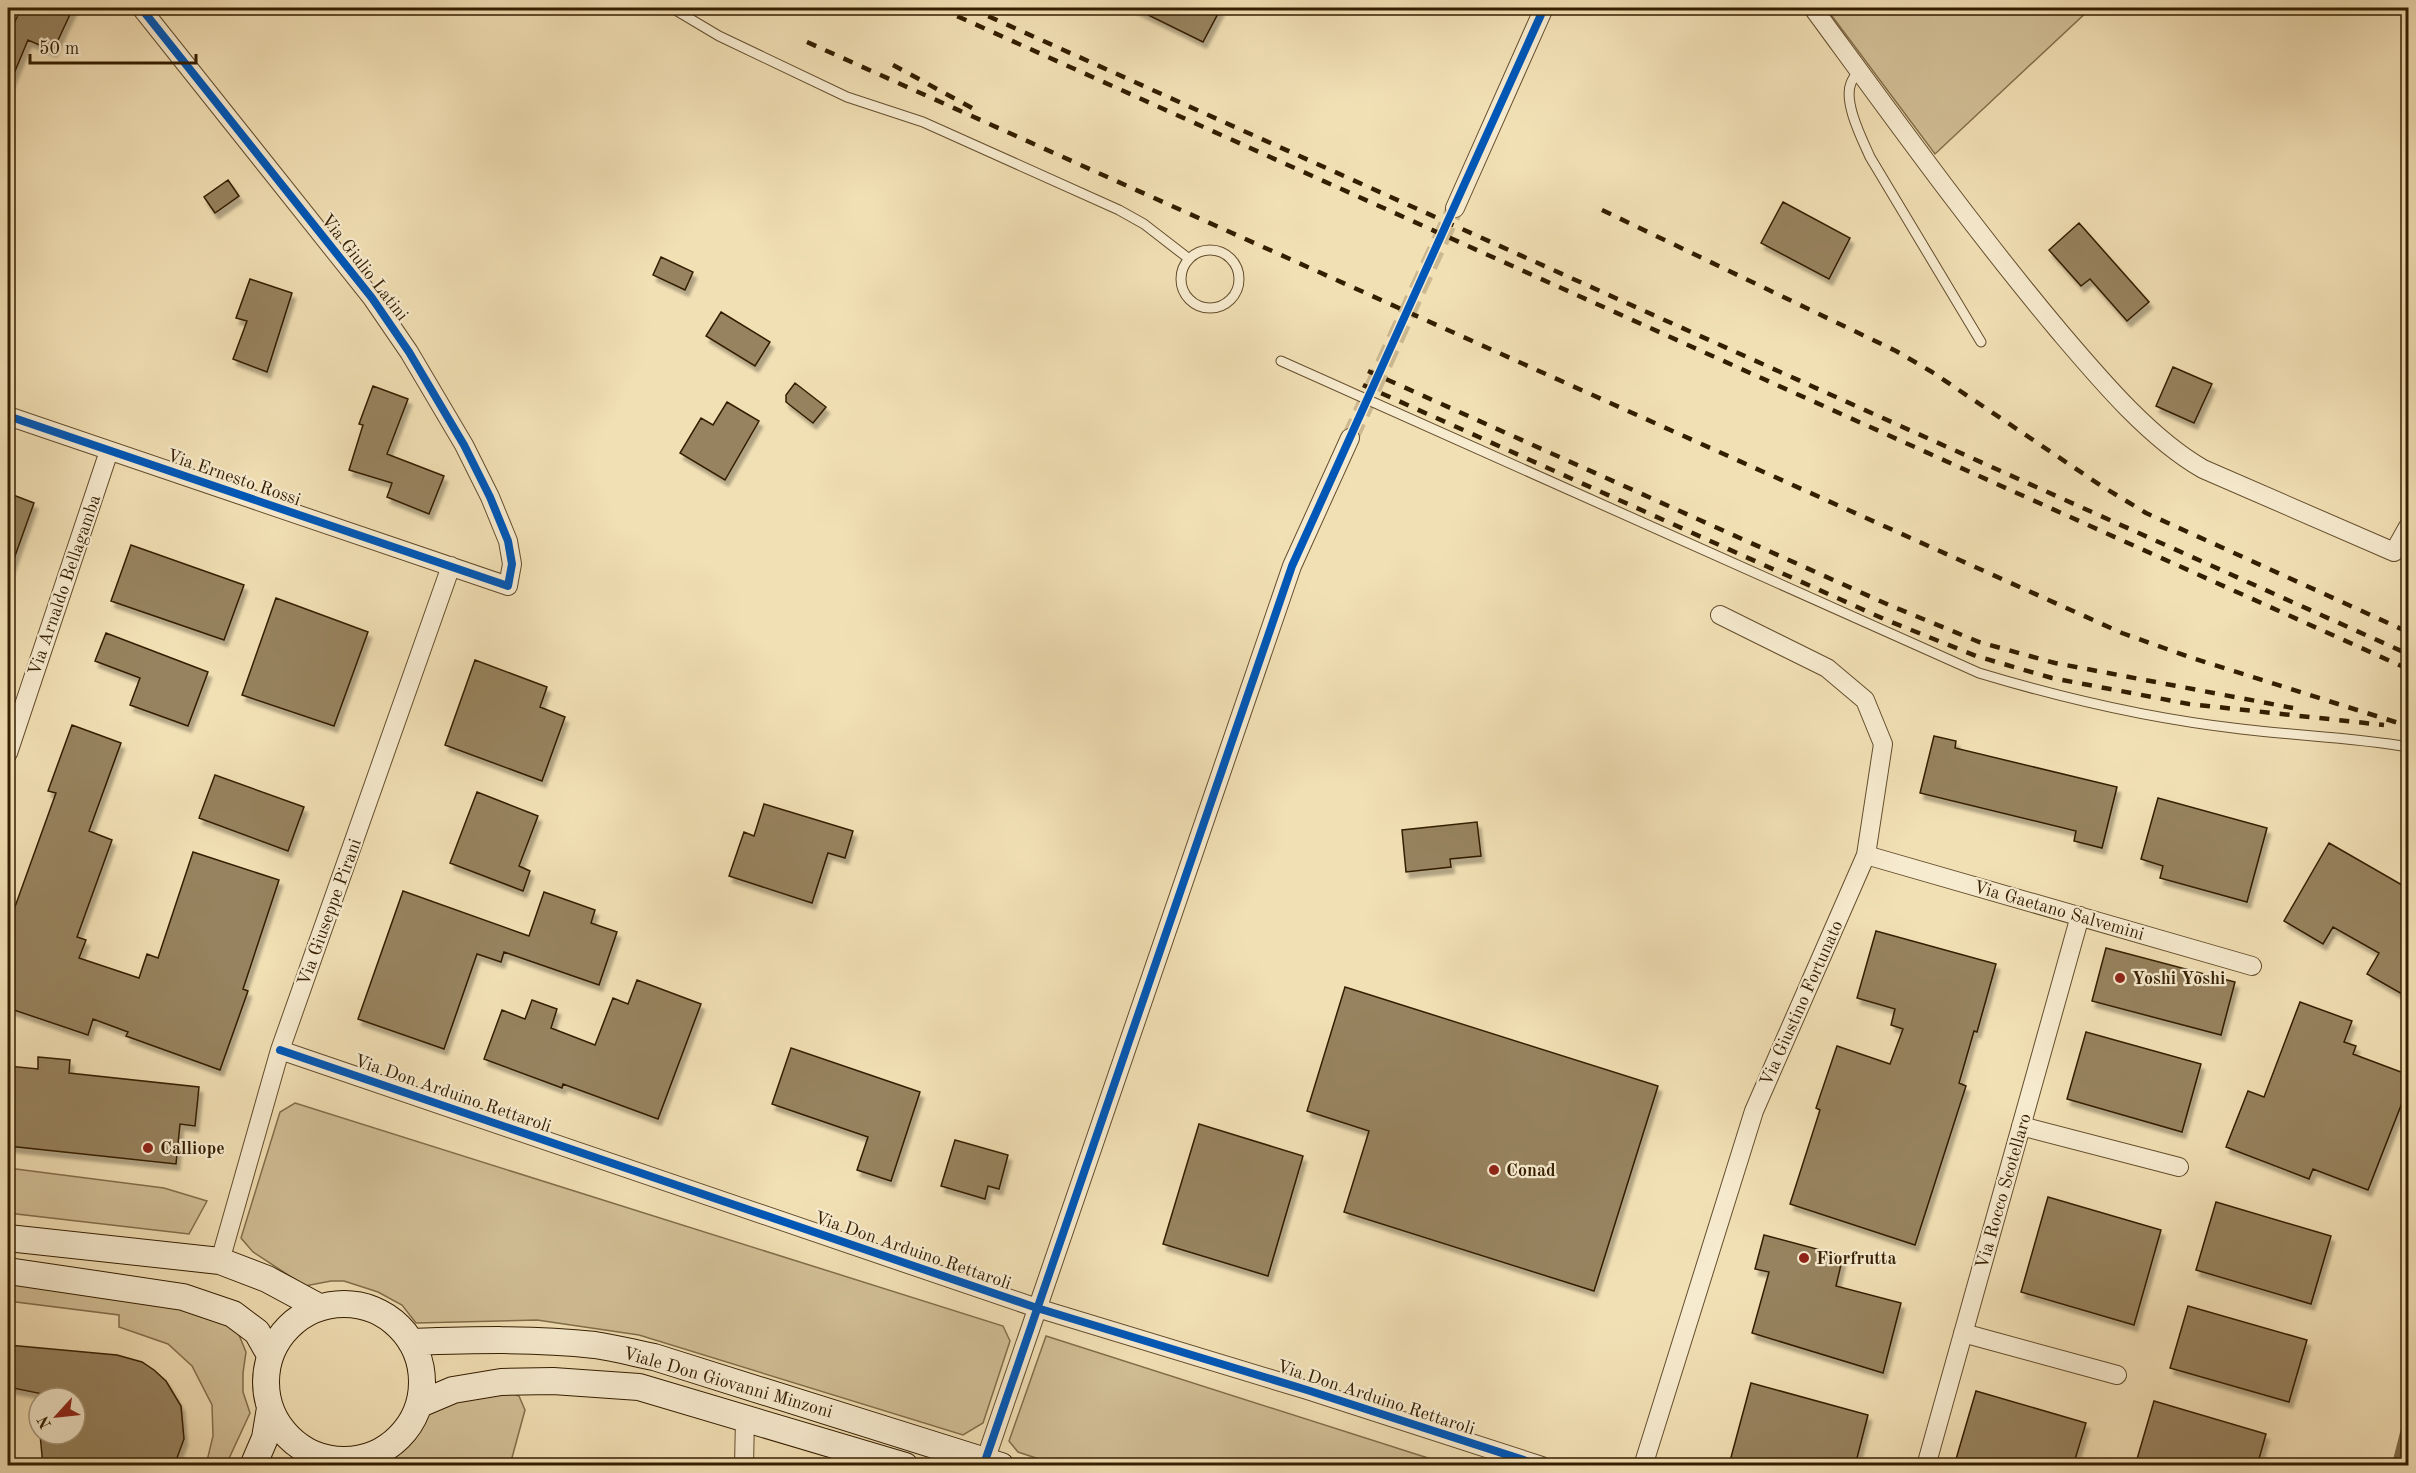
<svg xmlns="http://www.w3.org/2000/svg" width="2416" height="1473" font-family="'Old Standard TT',serif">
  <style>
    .green { fill: #d2bf96; stroke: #836e4b; stroke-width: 1.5 }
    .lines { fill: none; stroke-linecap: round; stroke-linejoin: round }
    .stream { stroke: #7f6b47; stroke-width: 7 }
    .building { fill: #97835e; stroke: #341e00; stroke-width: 1.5; filter: url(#shadow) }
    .street-tunnel { stroke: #ccb991; stroke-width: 18; stroke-dasharray: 18 9; stroke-linecap: butt }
    .lane-casing { stroke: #644e2d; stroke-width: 11 }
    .street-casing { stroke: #644e2d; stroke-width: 20 }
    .secondary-casing { stroke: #341e00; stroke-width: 28 }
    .lane { stroke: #f7ebcf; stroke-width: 9 }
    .street { stroke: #f7ebcf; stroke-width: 18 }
    .secondary { stroke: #f7ebcf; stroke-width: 26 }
    .rail { stroke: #341e00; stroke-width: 4.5; stroke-dasharray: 10 10; stroke-linecap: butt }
    .cycleway-casing { stroke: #f7ebcf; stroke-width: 11 }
    .cycleway { stroke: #0057b8; stroke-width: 8 }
    .poi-dot { fill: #8f2418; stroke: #f7ebcf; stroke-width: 2 }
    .labels { text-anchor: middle; stroke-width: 4.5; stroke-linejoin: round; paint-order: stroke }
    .street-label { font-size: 18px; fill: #341e00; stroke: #f7ebcf }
    .poi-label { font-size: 18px; font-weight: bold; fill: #341e00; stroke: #f7ebcf; text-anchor: start }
  </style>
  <defs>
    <filter id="shadow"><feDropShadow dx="3.5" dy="6" stdDeviation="1.5" flood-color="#0004"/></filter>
  </defs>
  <rect width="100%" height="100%" fill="#f2e0b5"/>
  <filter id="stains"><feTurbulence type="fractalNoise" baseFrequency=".00333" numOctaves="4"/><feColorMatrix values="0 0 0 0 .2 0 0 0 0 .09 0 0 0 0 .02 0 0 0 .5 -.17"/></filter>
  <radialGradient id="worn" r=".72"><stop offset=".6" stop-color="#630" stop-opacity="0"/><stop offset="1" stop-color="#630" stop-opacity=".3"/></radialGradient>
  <path class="green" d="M1826,8h265l-156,146z
    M295,1103l708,223 7,15 -27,82 -20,12 -324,-100 -102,-15 -121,3 -14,-18 -24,-13 -34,-11h-13l-26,5 -52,-34 -12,-14 39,-126z
    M8,1168l156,20 43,13 -18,33 -181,-21z
    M8,1277l145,21 70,25 16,12 7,17 -3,21v19l7,21 -24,52h-20l7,-29 -1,-31 -20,-39 -24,-22 -49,-17v-12l-111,-14z
    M1046,1336l404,129 -390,1 -42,-14 -9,-11z
    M503,1390l16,6 6,14 -15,55 -143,1c30,-13 43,-30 59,-58z"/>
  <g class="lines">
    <path class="stream" d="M2395,1466l13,-51"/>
  </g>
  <path class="building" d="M21,8h52l-20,43 -25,-11 -20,48v-51z
    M1134,8h87l-18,34z
    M228,180l11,16 -24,17 -11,-16z
    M1783,202l67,36 -21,41 -68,-36z
    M2079,223l70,79 -22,19 -37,-42 -9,7 -32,-36z
    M661,257l32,15 -8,18 -32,-15z
    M250,279l42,14 -25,79 -34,-13 14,-38 -11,-3z
    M721,312l49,30 -15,24 -49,-30z
    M2173,367l39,17 -18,39 -38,-17z
    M795,383l31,24 -13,16 -27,-21v-7z
    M373,386l35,13 -21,55 57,22 -15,38 -42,-17 5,-14 -43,-13 14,-45 -4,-1z
    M727,402l32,19 -34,59 -45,-27 21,-35 12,7z
    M8,493l26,10 -24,67h-2z
    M131,545l113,40 -20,55 -113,-39z
    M276,598l92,34 -34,94 -92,-31z
    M106,633l102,39 -20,54 -58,-21 10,-27 -45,-17z
    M475,660l72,27 -7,20 25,10 -23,64 -97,-36z
    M72,725l49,18 -32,88 23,9 -35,97 9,3 -7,18 60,20 8,-24 11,4 35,-106 86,28 -36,109 5,2 -28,79 -94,-34 2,-4 -35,-13 -5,16 -80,-27v-95l4,2 44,-122 -8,-2z
    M1934,736l22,5 -1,7 162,39 -15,61 -28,-7 2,-10 -156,-38z
    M215,775l89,32 -16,44 -89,-33z
    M477,792l61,24 -19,50 11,5 -7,20 -73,-28z
    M2158,798l109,30 -20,74 -87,-24 3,-12 -22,-7z
    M764,804l89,27 -8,27 -17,-5 -16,50 -83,-27 15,-44 10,4z
    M1477,822l4,34 -31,3 1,8 -45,5 -4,-42z
    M2329,843l80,46v109l-42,-24 12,-21 -46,-26 -10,17 -39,-23z
    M403,891l126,45 15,-44 51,18 -4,13 26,9 -18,53 -95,-33 -3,10 -24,-8 -33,95 -86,-30z
    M1876,931l120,33 -19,68 -3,-1 -15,52 7,3 -51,159 -125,-41 30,-94 -4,-2 21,-62 53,18 13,-35 -12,-4 4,-16 -38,-11z
    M2106,948l129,34 -14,53 -129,-34z
    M637,980l64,24 -43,115 -95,-35 -1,4 -78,-29 18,-49 23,9 7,-19 25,9 -6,19 44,17 18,-47 15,6z
    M1345,987l313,99 -64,205 -250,-79 25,-81 -62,-20z
    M2300,1002l52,19 -8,21 12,4 -3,8 56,21v10l-41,105 -55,-21 -4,10 -83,-32 22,-56 16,6z
    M2086,1032l115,32 -19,68 -115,-33z
    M791,1048l129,44 -29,89 -34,-11 11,-33 -96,-33z
    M38,1057l32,3 -1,13 130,14 -4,39 -15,-2 -4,40 -168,-18v-80l30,3z
    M1199,1124l104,32 -35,120 -105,-32z
    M955,1140l53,15 -9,34 -11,-3 -3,13 -44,-13z
    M2048,1197l113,33 -27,95 -113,-33z
    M2216,1202l115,34 -20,68 -115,-34z
    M1764,1235l79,21 -7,30 65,17 -18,70 -131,-40 17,-61 -14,-3z
    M2188,1306l119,34 -18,62 -119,-34z
    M8,1345l109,10 25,7 12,8 12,11 15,25 3,33 -10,27h-131l-3,-32h35v-36h-32v-4l-35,-7z
    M1751,1383l117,32 -13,51h-109l-16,-5z
    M1976,1391l110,32 -13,43h-119z
    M2154,1401l112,33 -9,32h-122z"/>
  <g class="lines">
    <path class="street-tunnel" d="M1350,438l105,-230"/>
    <defs>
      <path id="lane" d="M672,8l47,28 128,61 76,25 196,88 25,14 44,34
        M1859,70c-3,4 -6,8 -8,13 -8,19 11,56 19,74l111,185
        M1181 279a29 29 0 1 1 58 0a29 29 0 1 1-58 0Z
        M1281,361l698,312c86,26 173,46 262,56 56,7 112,8 167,18"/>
      <path id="street" d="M1813,8c80,109 159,219 246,323 40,47 90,107 144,138l191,83 14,-25
        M1455,208l89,-200
        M8,416l500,170 4,-22 -4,-23 -18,-44 -26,-52 -55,-93 -37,-54 -231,-290
        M8,753l101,-302
        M1866,855l386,111
        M280,1050l757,258 270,82 235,76
        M2021,1126l158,41
        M220,1261l60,-211 171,-484
        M1963,1333l154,42
        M985,1461l307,-895 58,-128
        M744,1466l1,-48
        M1643,1466l111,-355 112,-256 17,-111 -18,-44 -38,-32 -107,-53
        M1926,1466l154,-550"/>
      <path id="secondary" d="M8,1238l212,23 47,18 52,28
        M8,1271l175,26 50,17 24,18 13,23
        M266 1382a78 78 0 1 1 156 0a78 78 0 1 1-156 0Z
        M411,1342c61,-2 123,-4 184,3 20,3 39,8 59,12l347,109
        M420,1404l33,-14 48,-8 52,-1 86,6 266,79
        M253,1466l12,-28 5,-30"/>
    </defs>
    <use href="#lane" class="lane-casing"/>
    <use href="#street" class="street-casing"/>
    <use href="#secondary" class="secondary-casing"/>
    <use href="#lane" class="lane"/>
    <use href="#street" class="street"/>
    <use href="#secondary" class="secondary"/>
    <path class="rail" d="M939,8l1469,661
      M970,8l1438,646
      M807,42l1315,591 70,25 216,68
      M893,65l79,43
      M1602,210l294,141 36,21 168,113 46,28 262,119
      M1368,371l521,234 90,37 76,21 238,45
      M1363,385l521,234 92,37 76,22 137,26 195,21"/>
    <defs>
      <path id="cycleway" d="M8,416l500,170 4,-22 -4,-23 -18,-44 -26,-52 -55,-93 -37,-54 -231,-290
        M280,1050l757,258 270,82 235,76
        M985,1461l307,-895 252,-558"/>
    </defs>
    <use href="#cycleway" class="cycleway-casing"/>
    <use href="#cycleway" class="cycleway"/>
  </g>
  <g class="poi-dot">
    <circle cx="2120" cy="978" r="6"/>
    <circle cx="148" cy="1148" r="6"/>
    <circle cx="1494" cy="1170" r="6"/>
    <circle cx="1804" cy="1258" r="6"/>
  </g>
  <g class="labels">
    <g class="street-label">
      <text transform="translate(365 267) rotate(52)" y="6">Via Giulio Latini</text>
      <text transform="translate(234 477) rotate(19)" y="6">Via Ernesto Rossi</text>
      <text transform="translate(64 585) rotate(-71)" y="6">Via Arnaldo Bellagamba</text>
      <text transform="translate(2059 910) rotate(16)" y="6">Via Gaetano Salvemini</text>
      <text transform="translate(329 912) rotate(-70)" y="6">Via Giuseppe Pirani</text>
      <text transform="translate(1801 1003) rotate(-66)" y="6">Via Giustino Fortunato</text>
      <text transform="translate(453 1093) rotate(19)" y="6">Via Don Arduino Rettaroli</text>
      <text transform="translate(2003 1191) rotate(-74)" y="6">Via Rocco Scotellaro</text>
      <text transform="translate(913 1250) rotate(19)" y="6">Via Don Arduino Rettaroli</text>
      <text transform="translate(728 1382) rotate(16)" y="6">Viale Don Giovanni Minzoni</text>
      <text transform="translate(1376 1397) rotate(18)" y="6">Via Don Arduino Rettaroli</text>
    </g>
    <g class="poi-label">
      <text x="2132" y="984">Yoshi Yoshi</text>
      <text x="160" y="1154">Calliope</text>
      <text x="1506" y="1176">Conad</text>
      <text x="1816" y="1264">Fiorfrutta</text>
    </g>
  </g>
  <rect width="2416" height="1473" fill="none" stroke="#f2e0b5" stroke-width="30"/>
  <rect x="9" y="9" width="2398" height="1455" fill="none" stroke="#341e00" stroke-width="3"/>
  <rect x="15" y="15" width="2386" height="1443" fill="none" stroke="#341e00" stroke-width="1.5"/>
  <g transform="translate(57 1416) rotate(243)"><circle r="28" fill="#f7ebcf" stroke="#a9997c" stroke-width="1.5"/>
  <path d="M0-4.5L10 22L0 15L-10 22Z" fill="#8f2418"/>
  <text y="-9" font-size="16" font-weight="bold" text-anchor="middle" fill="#341e00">N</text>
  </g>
  <path d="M30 54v9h166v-9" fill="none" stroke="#341e00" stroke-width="3"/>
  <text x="39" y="54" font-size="18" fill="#341e00" stroke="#f7ebcf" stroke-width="4.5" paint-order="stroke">50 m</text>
  <rect width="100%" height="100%" filter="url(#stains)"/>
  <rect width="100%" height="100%" fill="url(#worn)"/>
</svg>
